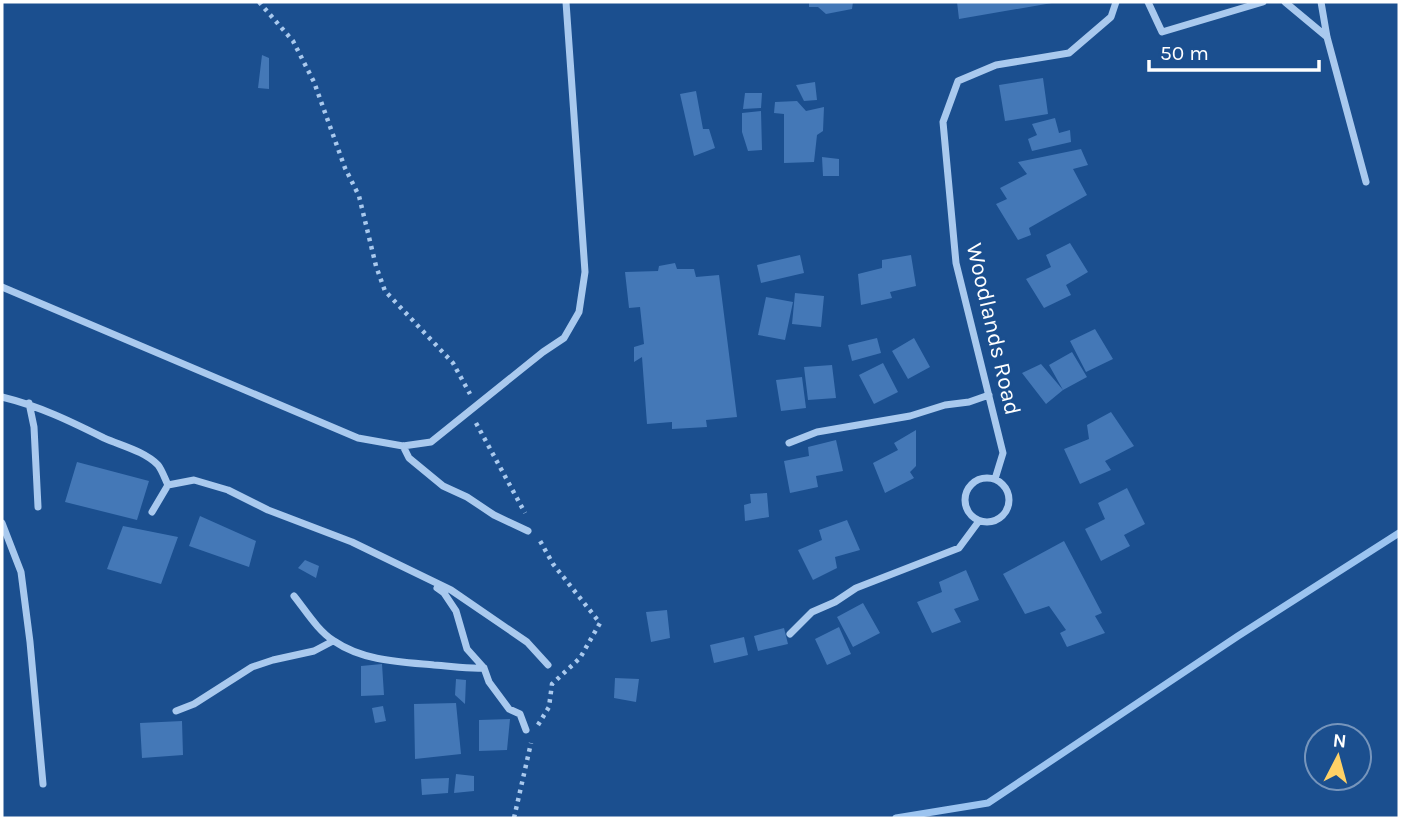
<svg xmlns="http://www.w3.org/2000/svg" width="1401" height="820" font-family="Karla,sans-serif">
  <style>
    .lines { fill: none; stroke-linecap: round; stroke-linejoin: round }
    .stream { stroke: #9cc4f0; stroke-width: 7 }
    .building { fill: #4478b7 }
    .path { stroke: #a9c9ee; stroke-width: 4.5; stroke-dasharray: 3.5 5; stroke-linecap: butt }
    .street { stroke: #a9c9ee; stroke-width: 7 }
    .labels { text-anchor: middle; stroke-width: 5; stroke-linejoin: round; paint-order: stroke }
    .street-label { font-size: 23px; fill: #fff; stroke: #1b4f8f }
  </style>
  <rect width="100%" height="100%" fill="#1b4f8f"/>
  <g class="lines">
    <path class="stream" d="M896,818l92,-15 250,-167 161,-103"/>
  </g>
  <path class="building" d="M809,2h44l-1,7 -26,5 -8,-7h-9z
    M957,2h95v1l-93,16z
    M262,55l7,3v31l-11,-1z
    M1043,78l5,36 -43,7 -6,-36z
    M815,82l2,18 -13,1 -8,-16z
    M696,91l7,38h6l6,19 -21,8 -14,-62z
    M745,93h17l-1,15 -18,1z
    M797,101l9,10 18,-4 -1,24 -6,4 -3,27 -30,1v-49l-10,-1 1,-11z
    M761,111l1,39 -14,1 -6,-19v-19z
    M1055,118l4,15 11,-3 1,12 -39,9 -4,-12 9,-4 -5,-11z
    M1081,149l7,16 -15,4 14,26 -58,33 2,7 -13,5 -22,-36 11,-5 -7,-11 27,-14 -9,-12z
    M822,157l17,2v17h-16z
    M1070,243l18,29 -22,13 5,10 -27,13 -18,-29 25,-12 -5,-12z
    M800,255l4,18 -43,10 -4,-18z
    M911,255l5,31 -26,6 2,6 -31,7 -3,-31 24,-6v-8z
    M675,263l2,6h17l2,8 23,-2 18,142 -31,3 1,7 -35,2v-7l-25,2 -5,-67 -8,5v-15l10,-3 -4,-37 -11,1 -4,-36 33,-1 1,-5z
    M795,293l29,3 -3,31 -29,-3z
    M766,297l27,5 -8,38 -27,-5z
    M1095,329l18,30 -27,13 -16,-31z
    M877,338l4,15 -29,8 -4,-16z
    M914,338l16,29 -22,12 -16,-28z
    M1072,352l15,25 -24,13 -17,14 -24,-31 19,-9 22,26 -14,-25z
    M883,363l15,29 -24,12 -15,-29z
    M832,365l4,33 -28,2 -4,-33z
    M802,377l4,31 -25,3 -5,-31z
    M1111,412l23,34 -29,15 6,9 -31,14 -16,-35 25,-10 -2,-14z
    M916,430v36l-6,6 4,6 -29,15 -12,-30 25,-13 -4,-7z
    M836,440l7,31 -27,5 2,11 -28,6 -6,-32 25,-5 -1,-9z
    M77,462l72,19 -12,39 -72,-18z
    M1127,488l18,36 -21,11 6,11 -29,15 -16,-32 20,-10 -7,-16z
    M767,493l2,24 -24,4 -1,-16 7,-2 -1,-9z
    M200,516l56,25 -7,26 -60,-21z
    M847,520l13,30 -25,7 2,11 -24,12 -15,-30 24,-10 -3,-10z
    M123,526l55,11 -17,47 -54,-15z
    M1064,541l38,72 -7,3 10,17 -38,14 -7,-14 6,-3 -17,-24 -24,8 -22,-40z
    M305,560l14,6 -3,12 -18,-10z
    M966,570l13,30 -25,9 7,13 -29,11 -15,-31 25,-10 -3,-10z
    M863,603l17,30 -27,14 -16,-30z
    M667,610l3,28 -19,4 -5,-30z
    M839,627l12,27 -24,11 -12,-26z
    M784,628l4,16 -30,7 -4,-15z
    M744,637l4,18 -34,8 -4,-18z
    M382,664l2,31 -23,1v-30z
    M615,678l24,1 -3,23 -22,-4z
    M456,679l10,1 -1,24 -10,-9z
    M456,703l5,51 -46,5 -1,-55z
    M383,706l3,15 -11,2 -3,-15z
    M510,719l-3,31 -28,1v-31z
    M182,721l1,34 -41,3 -2,-35z
    M456,774l18,2v15l-20,2z
    M449,778l-1,15 -26,2 -1,-16z"/>
  <g class="lines">
    <path class="path" d="M259,2l34,39 21,41 31,86 14,28 17,70 9,25 68,72 17,31
      M476,423l49,90
      M538,725l11,-18 3,-23 28,-26 20,-35 -47,-59 -14,-25
      M514,818l17,-75"/>
    <path class="street" d="M1148,2l14,30 101,-30
      M1285,2l42,35
      M1321,2l6,35 39,145
      M2,287l356,151 45,8 28,-4 112,-90 21,-14 15,-26 6,-40 -19,-270
      M2,397c37,9 68,24 102,41 18,8 40,13 54,27 4,5 7,14 10,20l-16,27
      M29,403l5,24 4,80
      M789,443l28,-11 93,-16 35,-11 24,-3 20,-7
      M403,446l6,12 34,28 24,11 27,18 34,16
      M965 500a22 22 0 1 1 44 0a22 22 0 1 1-44 0Z
      M995,479l8,-26 -47,-190 -13,-141 15,-41 38,-16 73,-12 42,-36 5,-15
      M168,485l26,-5 34,10 40,20 84,32 99,48 76,52 21,23
      M2,523l19,49 9,70 13,142
      M437,588l7,5 12,18 11,38 17,19 5,14 20,27 11,5 6,16
      M294,596c12,15 24,35 40,45 29,20 67,21 100,24 17,1 33,4 50,3
      M790,634l22,-22 23,-10 21,-14 103,-40 20,-27
      M176,711l18,-7 58,-37 21,-7 41,-9 19,-10"/>
  </g>
  <g class="labels">
    <g class="street-label">
      <text transform="translate(994 329) rotate(77)" y="8">Woodlands Road</text>
    </g>
  </g>
  <rect width="1401" height="820" fill="none" stroke="#ffffff" stroke-width="7"/>
  <g transform="translate(1338 757) rotate(6)"><circle r="33" fill="#1b4f8f" stroke="#7695bc" stroke-width="2"/>
  <path d="M0-5L12 26L0 18L-12 26Z" fill="#ffd166"/>
  <text y="-10" font-size="19" font-weight="bold" text-anchor="middle" fill="#ffffff">N</text>
  </g>
  <path d="M1149 60v10h170v-10" fill="none" stroke="#ffffff" stroke-width="3.5"/>
  <text x="1160" y="60" font-size="21" fill="#ffffff" stroke="#1b4f8f" stroke-width="5" paint-order="stroke">50 m</text>
</svg>
